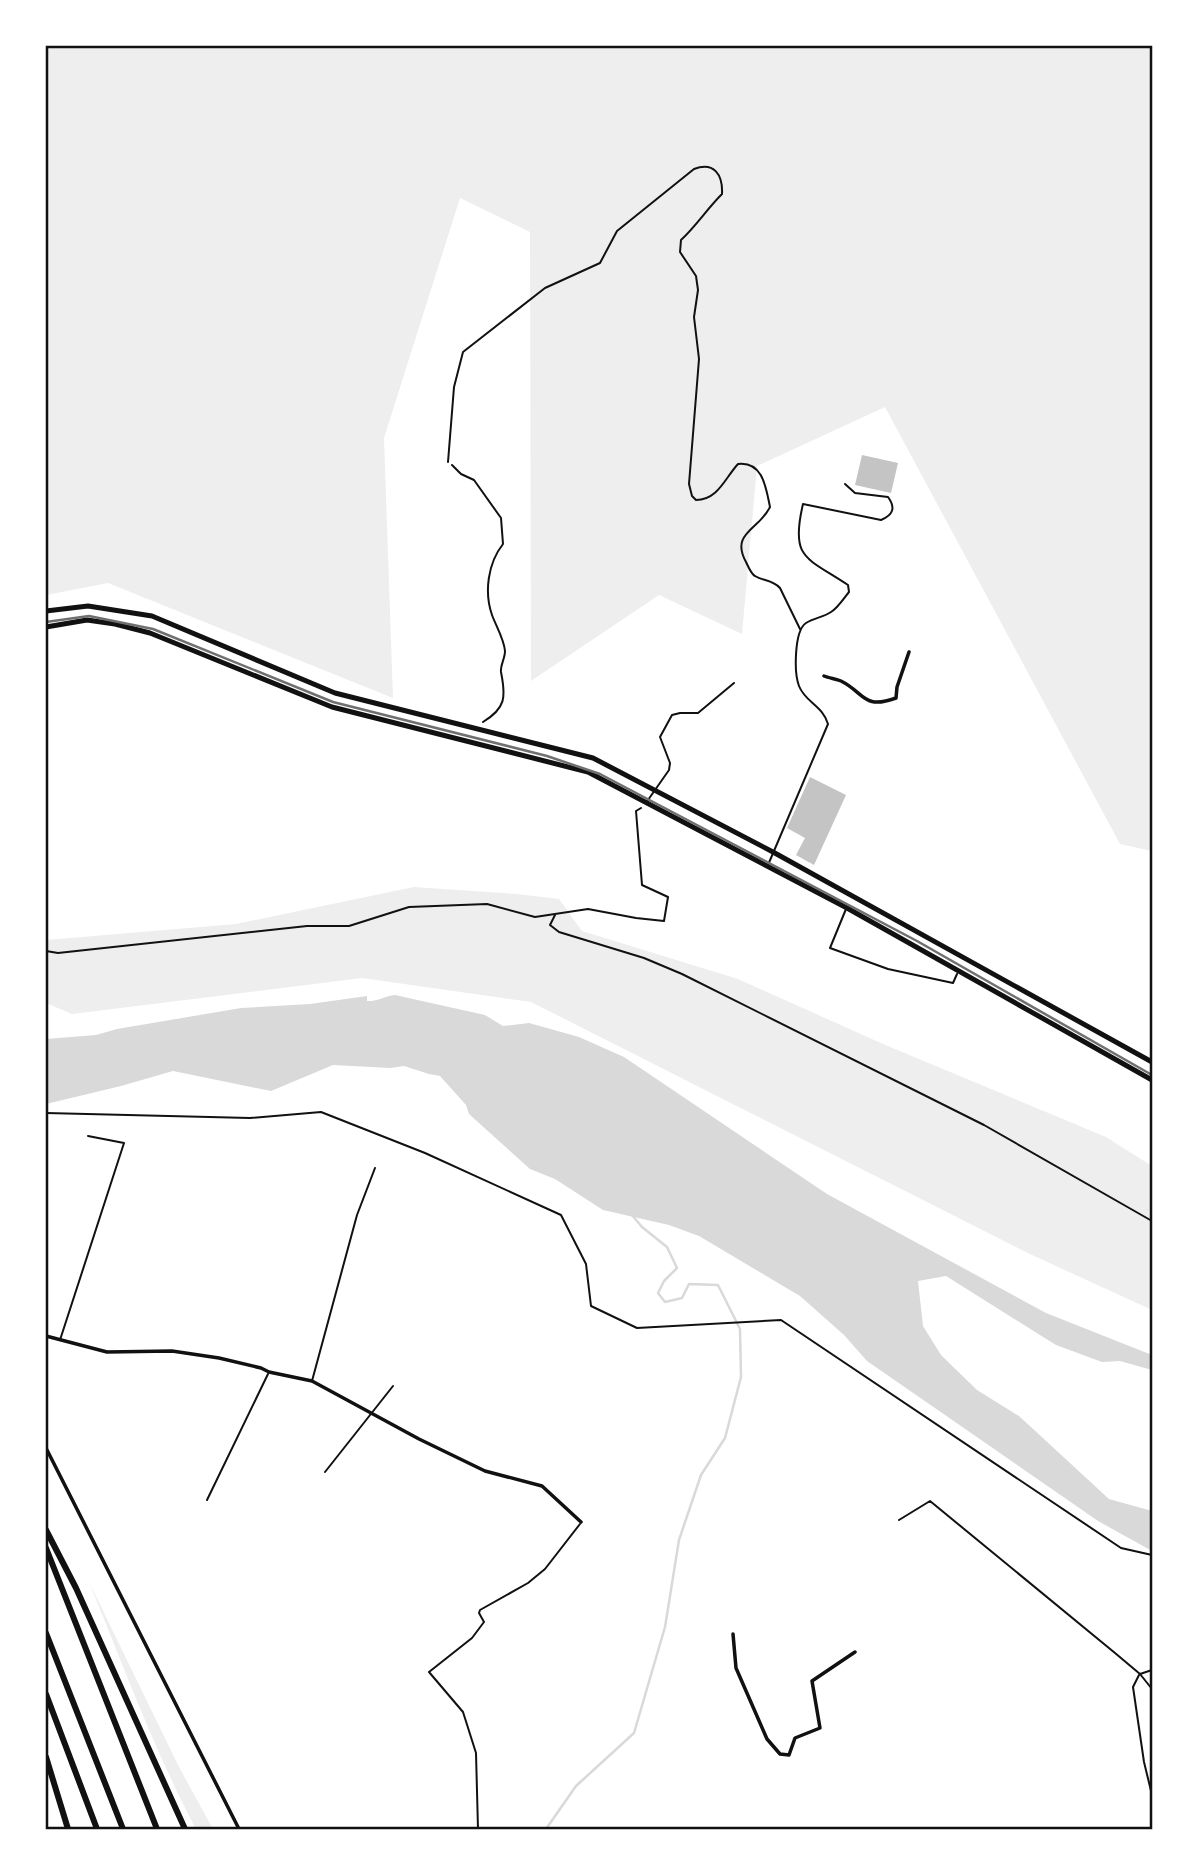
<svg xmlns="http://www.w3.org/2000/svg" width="1198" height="1875" font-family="Manrope,sans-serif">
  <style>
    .green { fill: #eee }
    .water { fill: #d9d9d9 }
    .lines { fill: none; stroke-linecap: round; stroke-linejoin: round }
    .stream { stroke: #d9d9d9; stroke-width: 2.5 }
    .building { fill: #c4c4c4 }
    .path { stroke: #111; stroke-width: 2 }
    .service { stroke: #111; stroke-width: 2 }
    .minor { stroke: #111; stroke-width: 3.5 }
    .primary { stroke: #111; stroke-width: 5 }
    .motorway { stroke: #111; stroke-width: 6 }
    .rail { stroke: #707070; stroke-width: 2.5 }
    .neatline { fill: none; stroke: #111; stroke-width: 2.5 }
  </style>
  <rect width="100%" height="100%" fill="#fff"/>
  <path class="green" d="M46,46h1106v805l-32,-7 -235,-437 -128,59 -15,168 -83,-39 -128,86 -1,-449 -70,-34 -76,240 9,260 -285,-115 -62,12z
    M414,887l103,7 42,5 23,32 156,48 145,65 223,93 46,29v144l-120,-55 -501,-253 -169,-24 -290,36 -26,-11v-63l190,-16z
    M89,1582l90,185 34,62h-17c-42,-79 -73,-164 -107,-247z"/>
  <path class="water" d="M395,995l90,20 18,11 26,-3 50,14 45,20 203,137 219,119 106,42v15l-32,-9 -18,1 -46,-17 -110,-69 -28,5 5,45 18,29 36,35 42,26 90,83 43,12v40l-54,-30 -231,-160 -23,-26 -44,-39 -101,-60 -30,-11 -66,-15 -48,-31 -25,-10 -61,-55 -3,-9 -26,-29 -11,-2 -25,-8 -14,2 -57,-3 -62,26 -98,-20 -52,15 -75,18v-65l50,-4 21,-6 124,-21 69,-4 57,-8v5c9,1 18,-5 28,-6z"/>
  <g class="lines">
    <path class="stream" d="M546,1829l30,-43 58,-53 31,-106 14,-87 22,-65 24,-37 16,-61 -1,-48 -22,-44 -29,-1 -7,14 -17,4 -7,-9 6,-12 13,-13 -10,-21 -25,-20 -10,-12"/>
  </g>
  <path class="building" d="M862,455l36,8 -7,30 -36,-8z
    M810,777l36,18 -32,70 -18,-10 9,-17 -18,-10z"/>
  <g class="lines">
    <path class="path" d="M452,465l9,9 13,6 27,38 2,26c-15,19 -19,48 -11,71 4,11 12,24 13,36 0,8 -5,14 -4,21 5,25 5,36 -18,50
      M555,915l-5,10 9,7 85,26 38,16 302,151 168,96
      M46,951l12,2 249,-27h42l60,-19 78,-3 48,13 53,-8 48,9 28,3 4,-24 -26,-12 -6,-74 5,-3
      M46,1113l204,5 71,-6 104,41 136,62 25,49 5,42 46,22 144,-8 340,228 31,7"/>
    <path class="service" d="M448,462l6,-75 9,-35 82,-64 55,-25 17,-32 77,-62c20,-8 29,6 28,25 -15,15 -26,32 -41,46l-1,12 16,24 2,14 -4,27 5,42 -10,125 3,12 4,4c22,0 29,-22 42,-36 25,-3 28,24 32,43 -11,23 -40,26 -24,55 2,4 5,12 9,14 8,5 18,4 25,12l20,41
      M648,800l21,-30 1,-7 -10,-26 12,-22 8,-2h18l36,-30
      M768,865l60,-141c-5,-18 -23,-22 -29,-38 -5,-13 -5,-55 7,-63 8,-5 18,-6 25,-11 7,-4 13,-14 18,-20l-1,-7c-42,-28 -58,-26 -45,-81l78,16c12,-5 15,-12 7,-23l-33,-4 -10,-9
      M846,909l-16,39 58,21 65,14 4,-9
      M60,1340l64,-197 -36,-7
      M312,1381l45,-166 18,-47
      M325,1472l68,-86
      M207,1500l61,-126
      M899,1520l31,-19 185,152 25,21 12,15
      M1140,1674l12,-4
      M1139,1675l-6,12 11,75 8,33
      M478,1829l-2,-76 -13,-41 -34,-40 43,-34 12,-16 -5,-9 1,-3 48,-27 17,-14 35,-45"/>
    <path class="minor" d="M824,676c5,2 12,3 17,5 24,12 22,29 55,17l1,-11 12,-35
      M46,1336l61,16 65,-1 47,7 42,10 8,4 43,9 107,58 66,32 57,15 39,36
      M46,1448l193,381
      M733,1634l3,34 31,71 13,15 9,1 6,-17 25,-10 -8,-47 43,-29"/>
    <path class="primary" d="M46,611l42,-5 64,10 183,77 258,65 180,94 379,210
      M46,627l41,-7 28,4 35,9 182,74 256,65 259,136 305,172"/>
    <path class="motorway" d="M46,1530l30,58 109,241
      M46,1548l111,281
      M46,1633l77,196
      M46,1694l51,135
      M46,1757l22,72"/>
    <path class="rail" d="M46,622l43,-6 64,13 180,73 214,54 53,18 317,167 235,134"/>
  </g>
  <rect width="1198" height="1875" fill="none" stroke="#ffffff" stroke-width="94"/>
  <rect x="47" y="47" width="1104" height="1781" class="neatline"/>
</svg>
